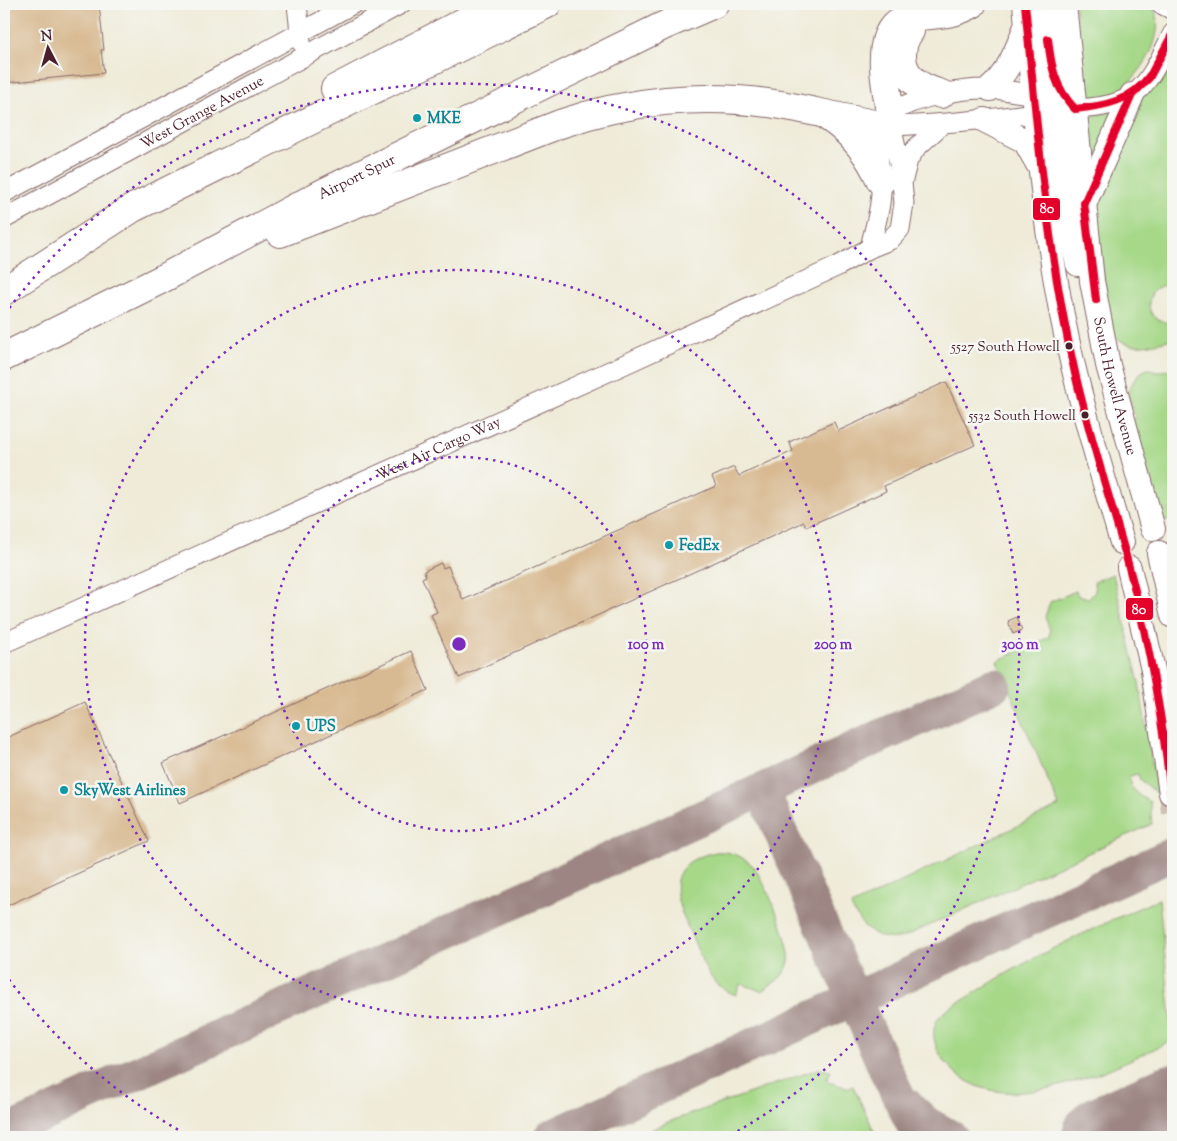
<svg xmlns="http://www.w3.org/2000/svg" width="1177" height="1141" font-family="'Sorts Mill Goudy',serif">
  <style>
    .green { fill: #a6d888; stroke: #787c5a }
    .lines { fill: none; stroke-linecap: round; stroke-linejoin: round }
    .taxiway { stroke: #9c8582; stroke-width: 34 }
    .runway { stroke: #9c8582; stroke-width: 84 }
    .building { fill: #d8ba92 }
    .major-tunnel { stroke: #cec2b5; stroke-width: 24; stroke-dasharray: 24 12; stroke-linecap: butt }
    .minor-casing { stroke: #846668; stroke-width: 21 }
    .major-casing { stroke: #846668; stroke-width: 26 }
    .highway-casing { stroke: #846668; stroke-width: 30 }
    .minor { stroke: #fff; stroke-width: 19 }
    .major { stroke: #fff; stroke-width: 24 }
    .highway { stroke: #fff; stroke-width: 28 }
    .bus-1-casing { stroke: #f6f6f2; stroke-width: 11 }
    .bus-1 { stroke: #e4002b; stroke-width: 8 }
    .ring { fill: none; stroke: #7b2cbf; stroke-width: 2.5; stroke-dasharray: 2.5 5 }
    .culture-dot { fill: #0f9aa8; stroke: #f6f6f2; stroke-width: 2 }
    .bus-dot { fill: #4a1f2b; stroke: #f6f6f2; stroke-width: 2 }
    .labels { text-anchor: middle; stroke-width: 5; stroke-linejoin: round; paint-order: stroke }
    .bus-label { font-size: 14px; fill: #4a1f2b; stroke: #f6f6f2; text-anchor: end }
    .street-label { font-size: 15px; fill: #4a1f2b; stroke: #f6f6f2 }
    .culture-label { font-size: 15px; font-weight: bold; fill: #0d838f; stroke: #f6f6f2; text-anchor: start }
    .centre { fill: #7b2cbf; stroke: #f6f6f2; stroke-width: 2.5 }
    .ring-label { font-size: 15px; text-anchor: middle; font-weight: bold; fill: #7b2cbf; stroke: #f6f6f2; stroke-width: 5; stroke-linejoin: round; paint-order: stroke }
    .line-badge { stroke: #f6f6f2; stroke-width: 2 }
    .badge-label { font-size: 14px; text-anchor: middle; font-weight: bold; fill: #fff }
  </style>
  <rect width="100%" height="100%" fill="#f6f6f2"/>
  <filter id="ink" filterUnits="userSpaceOnUse"><feTurbulence type="fractalNoise" baseFrequency=".02" numOctaves="2"/><feDisplacementMap in="SourceGraphic" scale="10" xChannelSelector="R" yChannelSelector="G"/><feConvolveMatrix kernelMatrix="1 2 1 2 8 2 1 2 1" color-interpolation-filters="sRGB"/></filter>
  <filter id="wash" filterUnits="userSpaceOnUse"><feTurbulence type="fractalNoise" baseFrequency=".0096" numOctaves="4" result="noise"/><feDisplacementMap in="SourceGraphic" scale="20" xChannelSelector="R" yChannelSelector="G"/><feGaussianBlur stdDeviation="1.12" result="paint"/><feColorMatrix in="noise" values="0 0 0 0 0 0 0 0 0 0 0 0 0 0 0 0 0 1.4 0 .05"/><feComposite in="paint" operator="in"/></filter>
  <g filter="url(#wash)">
    <rect width="100%" height="100%" fill="#efebd8"/>
    <path class="green" d="M1075,4h75c27,28 -25,107 -65,93z
      M1173,51v235c-31,-7 -33,41 0,36v17c-20,4 -47,15 -60,-7l-12,-72 -5,-58 40,-96z
      M1120,110l-27,58 -6,-51z
      M1150,369l6,3 17,-3v140l-4,1 2,9 -10,4 -28,-105 2,-1 -5,-18h-2c1,-13 9,-29 22,-30z
      M1113,574l26,109 18,111 -17,-14 -2,-6 -8,2c-3,13 11,21 20,26l2,22 -248,113c-25,6 -43,-8 -53,-31l208,-100 -62,-145 52,-24 1,-7 -5,-13 5,-15 26,-11 2,5 11,2 6,-6 -1,-10z
      M716,852c13,-1 24,3 35,12 12,11 42,82 38,98 -4,15 -16,22 -28,29l-19,-7 -2,1 -4,10c-28,-10 -32,-31 -43,-56 -17,-38 -35,-75 23,-87z
      M1159,899l14,141c-61,28 -181,93 -232,16 -7,-10 -11,-28 -2,-39 8,-9 21,-15 31,-21 59,-39 124,-68 189,-97z
      M818,1069l13,2 -4,8 1,3 21,6 4,-2 24,51h-241l32,-15z"/>
    <g class="lines">
      <path class="taxiway" d="M762,790l125,283 32,64
        M907,1105l19,18 25,14
        M4,1133l990,-448
        M550,1137l623,-283
        M1091,1137l22,-7 60,-27"/>
      <path class="runway" d="M1104,1137l69,-31"/>
    </g>
    <g id="blocks">
      <path class="building" d="M4,4h95l5,46h-3l3,23 -100,10z
        M946,382l29,63 -91,41 2,5 -80,36 -2,-5 -345,156 -28,-63 6,-3 -15,-34 4,-2 -2,-5 17,-8 2,5 5,-2 15,34 253,-114 -4,-9 22,-10 5,9 54,-25 -4,-9 45,-20 4,9z
        M1017,617l5,13 -9,4 -5,-13z
        M411,651l17,39 -248,113 -17,-40z
        M85,702l64,139 -145,66v-168z"/>
    </g>
  </g>
  <g filter="url(#ink)">
    <use href="#blocks" fill-opacity="0" stroke="#846668" stroke-width="1"/>
    <g class="lines">
      <path class="major-tunnel" d="M1171,793l2,19"/>
      <defs>
        <g id="minor">
          <path d="M297,4l4,38"/>
          <path d="M1161,4l12,6"/>
          <path d="M888,126c55,-1 109,-8 164,-15 24,-3 57,-1 79,-15 20,-13 31,-42 42,-63"/>
          <path d="M888,126l5,7 9,46"/>
          <path d="M4,193l349,-189"/>
          <path id="s1" d="M4,219l397,-215"/>
          <path d="M870,248c4,-19 11,-38 11,-57 0,-16 -4,-31 -2,-47 1,-12 9,-19 11,-31 26,-16 71,-25 102,-24 14,1 28,4 42,5"/>
          <path id="s2" d="M4,643l617,-277 217,-100 32,-18 20,-8 10,-11 4,-26 -2,-20 6,-23 8,-12 25,-23"/>
        </g>
        <g id="major">
          <path d="M1025,4c10,104 17,209 37,311 15,77 38,152 60,227"/>
          <path d="M1045,4c4,39 -1,76 30,105"/>
          <path id="s3" d="M1064,4l28,277 16,84 45,164"/>
          <path d="M990,89c19,-18 26,-37 35,-60"/>
          <path d="M1034,94l13,5 6,12 12,97 13,56"/>
          <path d="M984,120l41,21 13,23"/>
          <path d="M1085,202l47,-107"/>
          <path d="M1159,553l14,63"/>
          <path d="M1129,568l24,102 18,123"/>
        </g>
        <g id="highway">
          <path d="M910,31c-11,14 -11,36 2,48 7,8 19,12 29,15"/>
          <path d="M335,89l163,-85"/>
          <path d="M890,113c-4,-31 -21,-93 27,-97 23,-2 35,-1 55,-12"/>
          <path d="M828,117c25,16 41,37 53,64"/>
          <path d="M280,233l280,-109c68,-24 143,-31 215,-20 38,6 75,17 113,22"/>
          <path d="M4,291l129,-83 414,-204"/>
          <path id="s4" d="M4,357l156,-77 161,-86 342,-168 51,-22"/>
        </g>
      </defs>
      <use href="#minor" class="minor-casing"/>
      <use href="#major" class="major-casing"/>
      <use href="#highway" class="highway-casing"/>
      <use href="#minor" class="minor"/>
      <use href="#major" class="major"/>
      <use href="#highway" class="highway"/>
      <defs>
        <path id="bus-1" d="M1025,4c12,124 22,247 50,369 14,62 34,122 51,183 23,84 38,170 47,256
          M1048,39c3,28 7,49 27,70 30,-3 57,-8 75,-34
          M1096,300l-12,-97 48,-108 17,-17 24,-45"/>
      </defs>
      <use href="#bus-1" class="bus-1-casing"/>
      <use href="#bus-1" class="bus-1"/>
    </g>
  </g>
  <g class="ring">
    <circle cx="459" cy="644" r="187"/>
    <circle cx="459" cy="644" r="374"/>
    <path d="M191 1137A561 561 0 0 1 5 974M5 314A561 561 0 1 1 727 1137"/>
  </g>
  <g class="culture-dot">
    <circle cx="417" cy="118" r="5"/>
    <circle cx="669" cy="545" r="5"/>
    <circle cx="296" cy="726" r="5"/>
    <circle cx="64" cy="790" r="5"/>
  </g>
  <g class="bus-dot">
    <circle cx="1069" cy="346" r="4.5"/>
    <circle cx="1085" cy="415" r="4.5"/>
  </g>
  <g class="labels">
    <g class="bus-label">
      <text x="1060" y="351">5527 South Howell</text>
      <text x="1076" y="420">5532 South Howell</text>
    </g>
    <g class="street-label">
      <text dy="5" stroke="none"><textPath href="#s1" startOffset="225">West Grange Avenue</textPath></text>
      <text dy="5" stroke="none"><textPath href="#s4" startOffset="396">Airport Spur</textPath></text>
      <text dy="5" stroke="none"><textPath href="#s3" startOffset="386">South Howell Avenue</textPath></text>
      <text dy="5" stroke="none"><textPath href="#s2" startOffset="476">West Air Cargo Way</textPath></text>
    </g>
    <g class="culture-label">
      <text x="427" y="123">MKE</text>
      <text x="679" y="550">FedEx</text>
      <text x="306" y="731">UPS</text>
      <text x="74" y="795">SkyWest Airlines</text>
    </g>
  </g>
  <circle cx="459" cy="644" r="8" class="centre"/>
  <g class="ring-label">
    <text x="646" y="649">100 m</text>
    <text x="833" y="649">200 m</text>
    <text x="1020" y="649">300 m</text>
  </g>
  <g class="line-badge">
    <rect x="1032" y="197" width="29" height="24" rx="5" fill="#e4002b"/>
    <rect x="1125" y="597" width="29" height="24" rx="5" fill="#e4002b"/>
  </g>
  <g class="badge-label">
    <text x="1047" y="213">80</text>
    <text x="1139" y="614">80</text>
  </g>
  <rect width="1177" height="1141" fill="none" stroke="#f6f6f2" stroke-width="20"/>
  <g transform="translate(48 48) rotate(354)" stroke="#f6f6f2" stroke-width="4" paint-order="stroke">
  <path d="M0-4L9 19L0 12L-9 19Z" fill="#4a1f2b"/>
  <text y="-8" font-size="14" font-weight="bold" text-anchor="middle" fill="#4a1f2b">N</text>
  </g>
</svg>
